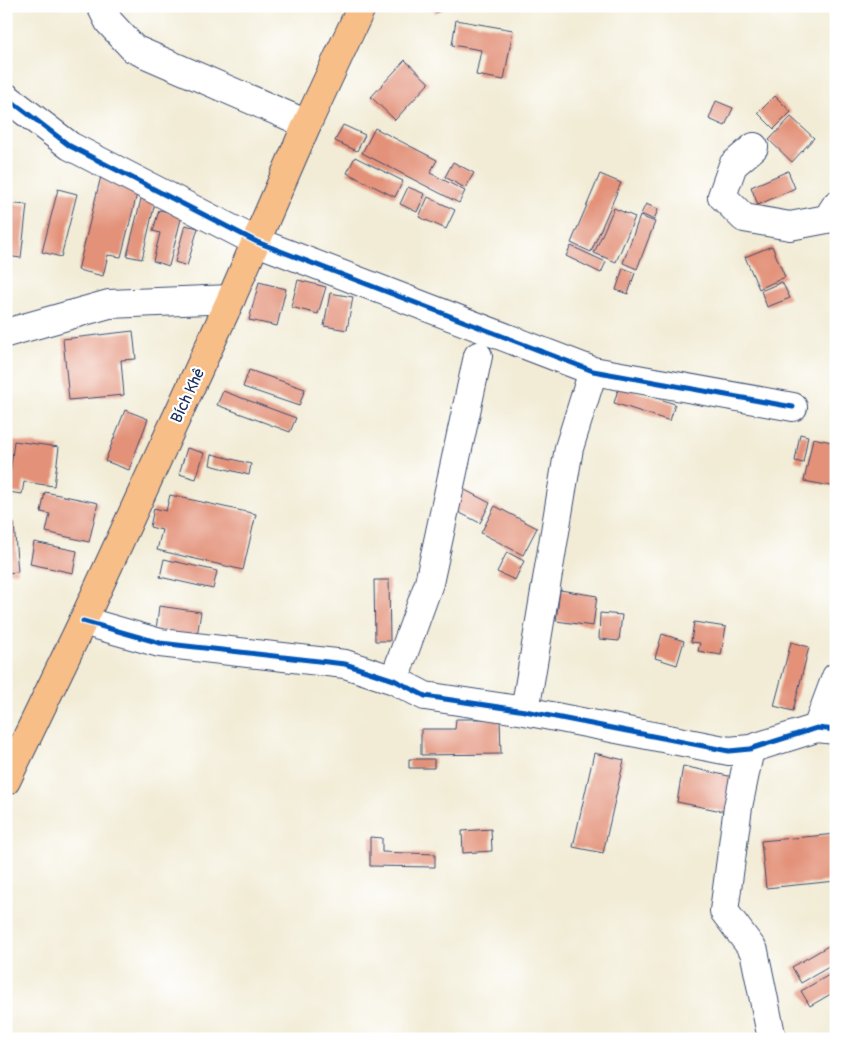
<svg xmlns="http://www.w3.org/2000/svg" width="842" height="1045" font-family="Pangolin,sans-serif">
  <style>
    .building { fill: #e39279 }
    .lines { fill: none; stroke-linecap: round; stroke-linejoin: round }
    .minor-casing { stroke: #3b4b70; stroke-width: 30 }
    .major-casing { stroke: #3b4b70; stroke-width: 30 }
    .minor { stroke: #fff; stroke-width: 28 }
    .major { stroke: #f7be88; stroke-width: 28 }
    .cycleway-casing { stroke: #fff; stroke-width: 8 }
    .cycleway { stroke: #0057b8; stroke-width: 5 }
    .labels { text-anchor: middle; stroke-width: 4.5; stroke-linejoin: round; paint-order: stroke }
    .street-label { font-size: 16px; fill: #1b2f5e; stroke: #fff }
  </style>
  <rect width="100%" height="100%" fill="#fff"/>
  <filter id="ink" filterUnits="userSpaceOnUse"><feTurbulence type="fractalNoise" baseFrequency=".02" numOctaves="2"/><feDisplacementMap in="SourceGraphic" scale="10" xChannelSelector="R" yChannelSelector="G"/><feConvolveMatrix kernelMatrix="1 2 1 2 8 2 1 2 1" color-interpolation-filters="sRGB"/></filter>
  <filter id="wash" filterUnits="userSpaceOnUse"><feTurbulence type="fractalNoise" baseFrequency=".0096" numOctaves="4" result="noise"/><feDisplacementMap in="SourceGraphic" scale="20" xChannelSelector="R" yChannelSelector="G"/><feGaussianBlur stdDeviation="1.12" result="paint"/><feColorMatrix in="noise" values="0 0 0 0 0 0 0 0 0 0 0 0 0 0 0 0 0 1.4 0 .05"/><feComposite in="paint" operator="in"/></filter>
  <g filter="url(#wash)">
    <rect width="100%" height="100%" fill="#f2ecd6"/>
    <g id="blocks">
      <path class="building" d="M432,6h18l-15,7z
        M456,20l57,10 -9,50 -28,-5 5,-25 -29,-5z
        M405,60l24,23 -34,37 -24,-23z
        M775,96l16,16 -17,17 -16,-16z
        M716,101l17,7 -8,18 -16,-7z
        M791,117l23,21 -22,24 -23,-22z
        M343,125l22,10 -8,16 -22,-10z
        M375,128l62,32 -7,13 35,18 -6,12 -97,-50z
        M355,157l48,24 -8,16 -48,-24z
        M453,162l21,11 -9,15 -20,-11z
        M788,171l7,17 -37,17 -7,-18z
        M600,174l21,9 -30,69 -20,-9z
        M101,176l38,10 -18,71 -13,-2 -5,21 -25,-6z
        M408,187l17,7 -8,18 -17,-8z
        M58,189l19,5 -16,63 -19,-5z
        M142,195l14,3 -14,61 -15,-3z
        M428,197l27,13 -9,19 -27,-12z
        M6,203l21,2 -6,53 -15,-2z
        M646,204l12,5 -4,11 -13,-6z
        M614,208l21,9 -19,45 -22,-9z
        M159,210l23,5 -13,51 -16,-5 7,-28 -7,-2z
        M640,216l15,6 -18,47 -14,-6z
        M185,225l13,3 -11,38 -12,-4z
        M571,246l35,16 -5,11 -35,-17z
        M772,246l13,31 -26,12 -14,-32z
        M623,268l12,5 -7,21 -12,-4z
        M298,280l28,7 -8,27 -27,-7z
        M259,282l27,7 -9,37 -28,-6z
        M782,282l8,16 -23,9 -6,-16z
        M330,293l23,4 -6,33 -23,-4z
        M133,331l3,28 -15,1 3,35 -55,5 -6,-61z
        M249,370l56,19 -6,17 -56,-19z
        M619,386l56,18 -5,17 -56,-18z
        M223,391l73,27 -6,14 -73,-27z
        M125,410l23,9 -19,51 -24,-9z
        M800,434l8,2 -5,27 -8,-2z
        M813,438l23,5v44l-32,-6z
        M14,441l45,6 -5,39 -30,-4 -2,12 -14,-2z
        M187,448l17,5 -8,26 -17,-5z
        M212,454l39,10 -2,11 -39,-10z
        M463,489l27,14 -10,20 -28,-14z
        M45,492l53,11 -9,39 -43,-10 4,-18 -9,-2z
        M170,495l86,19 -13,56 -86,-20 5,-20 -12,-3 4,-19 12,3z
        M495,506l42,22 -14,27 -42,-22z
        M6,523h8l4,49 -12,1z
        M34,542l43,9 -4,22 -43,-9z
        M507,552l17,9 -9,19 -18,-8z
        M164,559l53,12 -4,18 -53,-12z
        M374,580h15l1,61h-15z
        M560,590l37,6 -4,30 -37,-5z
        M159,606l42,6 -4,24 -41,-6z
        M600,613l22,2 -3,26 -20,-2z
        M694,622l32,5 -5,28 -23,-4 2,-8 -9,-1z
        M662,634l22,7 -7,24 -22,-7z
        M791,642l18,5 -16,64 -19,-5z
        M456,719h44l1,35 -80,1v-26h34z
        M594,753l30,7 -21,93 -30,-6z
        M409,759h25v9h-25z
        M683,766l50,11 -6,35 -50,-10z
        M491,829l1,22 -29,2 -1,-22z
        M836,834v47l-70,7 -5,-47z
        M370,837l12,1v14l53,2v13l-65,-1z
        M830,945l6,11v7l-35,20 -9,-16z
        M836,971v20l-26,15 -9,-15z"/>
    </g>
  </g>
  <g filter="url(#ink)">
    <use href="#blocks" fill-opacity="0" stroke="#3b4b70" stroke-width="1"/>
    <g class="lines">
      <defs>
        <path id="minor" d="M101,6l8,16 25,27 173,75
          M6,97l64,49 187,96 336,129 200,36
          M754,147l-21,18 -11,31 22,22 46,8 37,-7 9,-14
          M6,333l103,-29 122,-5
          M83,621l77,22 185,21 49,16 31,16 100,15 204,40 21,-2 67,-21 19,2
          M394,680l35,-97 49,-227
          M525,711l44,-263 24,-77
          M817,728l19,-51
          M750,749l-12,58 -14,104 30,40 18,88"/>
        <path id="major" d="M6,781l77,-160 148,-322 76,-175 55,-118"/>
      </defs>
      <use href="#minor" class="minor-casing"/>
      <use href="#major" class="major-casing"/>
      <use href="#minor" class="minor"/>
      <use href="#major" class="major"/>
      <defs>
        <path id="cycleway" d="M6,97l64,49 187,96 336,129 200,36
          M83,621l77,22 185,21 49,16 31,16 100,15 204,40 21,-2 67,-21 19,2"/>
      </defs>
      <use href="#cycleway" class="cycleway-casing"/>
      <use href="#cycleway" class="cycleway"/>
    </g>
  </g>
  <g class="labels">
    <g class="street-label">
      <text transform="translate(187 395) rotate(-65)" y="6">Bích Khê</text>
    </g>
  </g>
  <rect width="842" height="1045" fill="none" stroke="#fff" stroke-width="25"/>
</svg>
